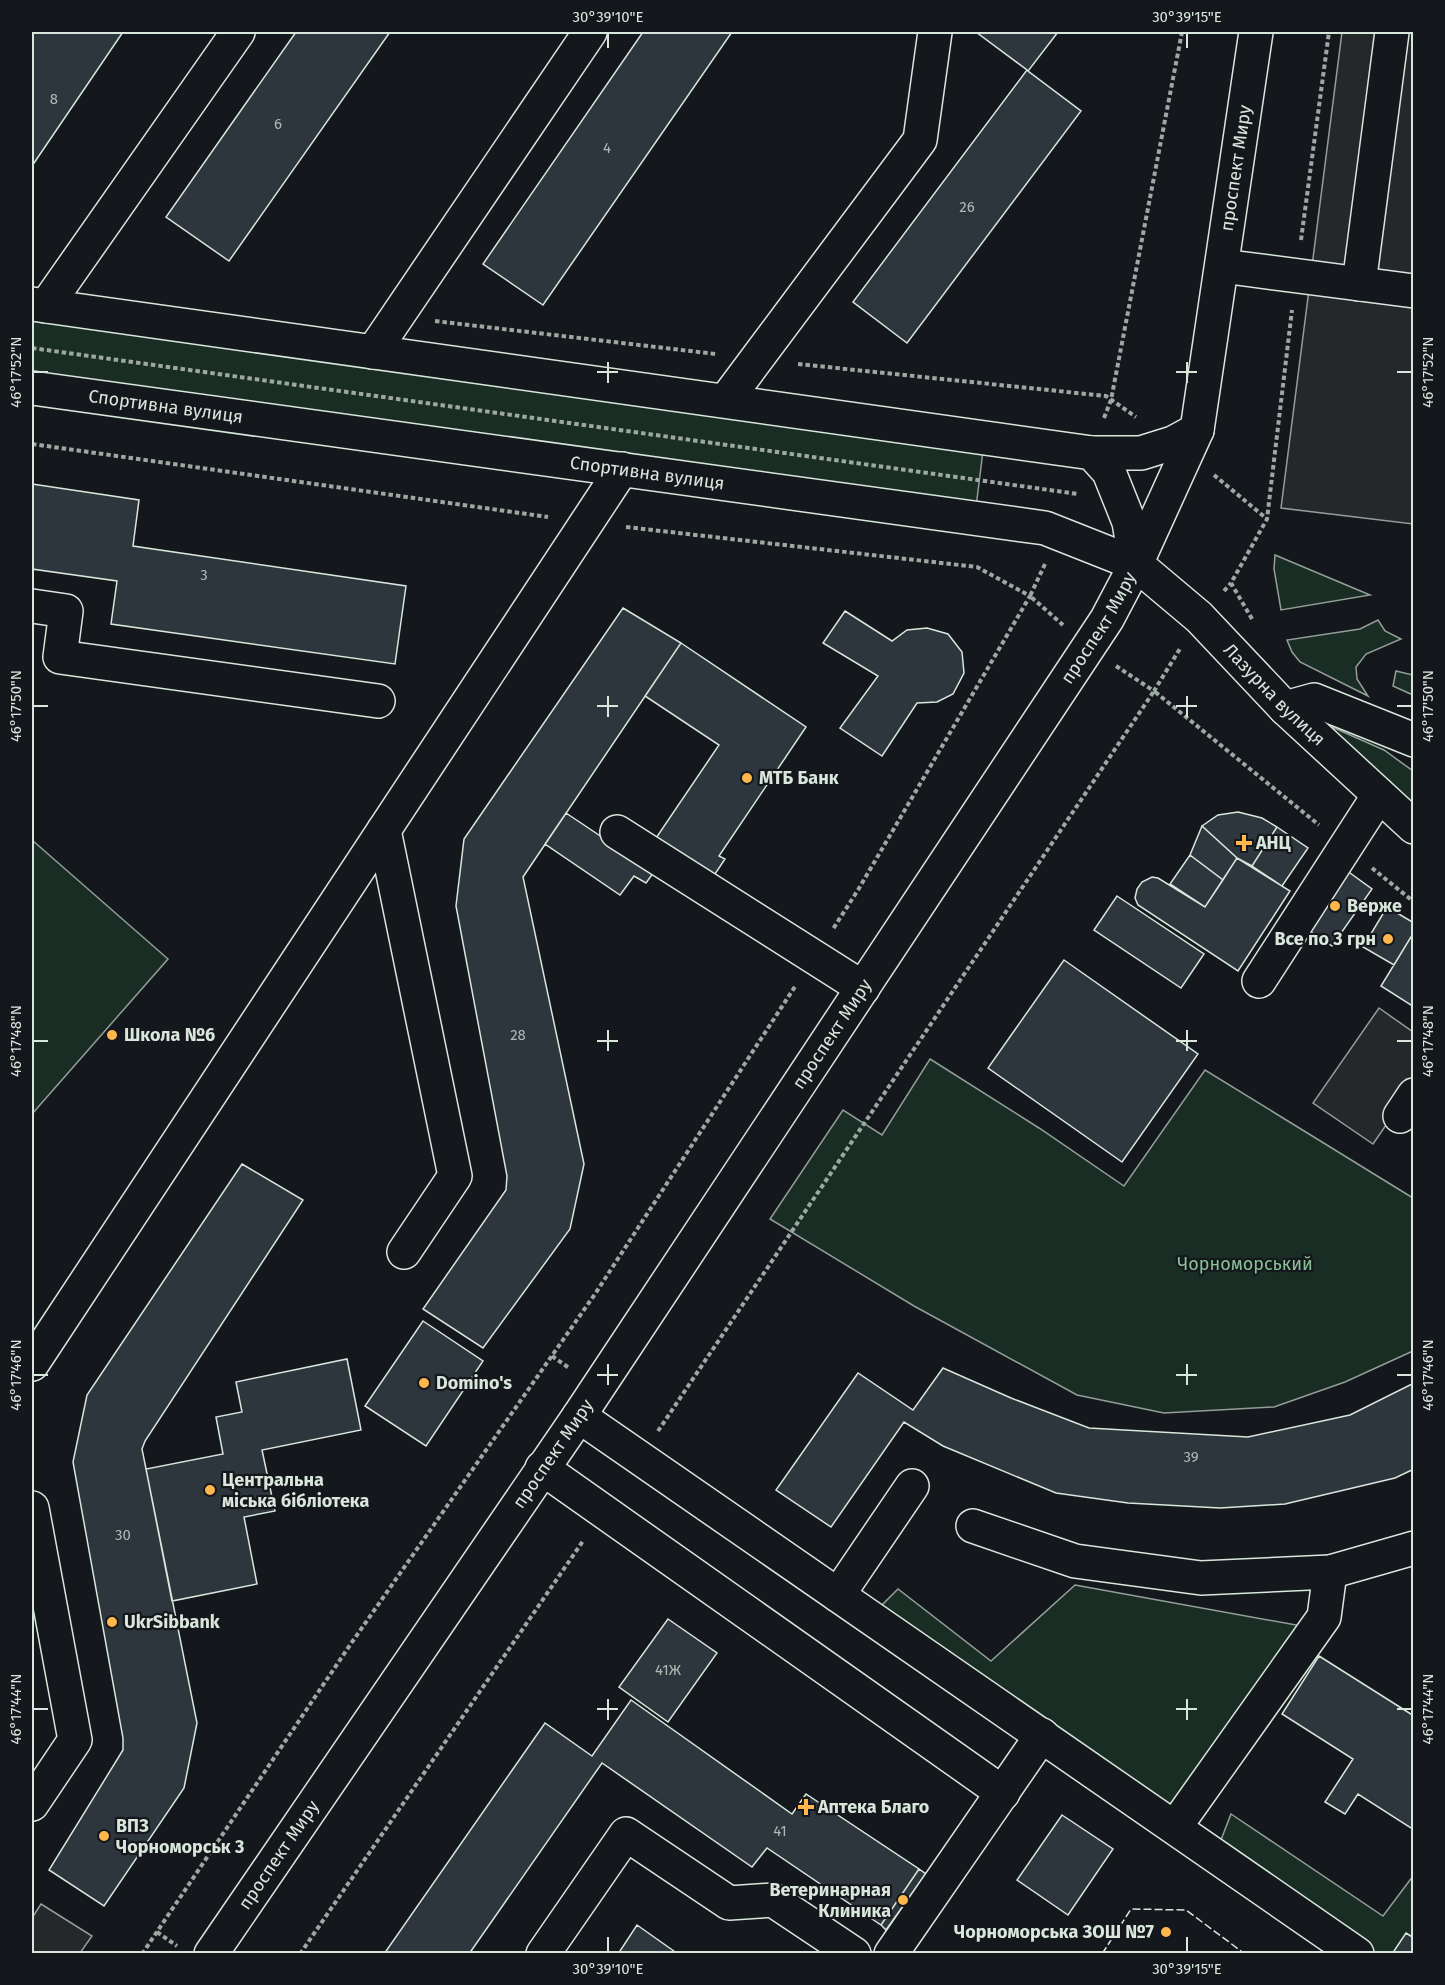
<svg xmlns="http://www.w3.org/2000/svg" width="1445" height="1985" font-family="'Fira Sans',sans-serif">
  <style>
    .green { fill: #1a2d24; stroke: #939e99; stroke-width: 1.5 }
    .parking { fill: #24282b; stroke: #939e99; stroke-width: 1.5 }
    .building { fill: #2c363c; stroke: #d8e6dc; stroke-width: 1.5 }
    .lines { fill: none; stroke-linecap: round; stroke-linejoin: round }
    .minor-casing { stroke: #d8e6dc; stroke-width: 36 }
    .path { stroke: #9da8a2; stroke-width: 4; stroke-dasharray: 4.5 3; stroke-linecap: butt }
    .minor { stroke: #14181c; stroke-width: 33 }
    .fence { stroke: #d8e6dc; stroke-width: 1.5; stroke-dasharray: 8 3; stroke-linecap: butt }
    .ticks { fill: none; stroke: #d8e6dc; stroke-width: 2 }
    .poi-dot { fill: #ffb74d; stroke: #14181c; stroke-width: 2 }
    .labels { text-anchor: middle; stroke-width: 4.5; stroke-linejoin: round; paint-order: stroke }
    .number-label { font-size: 15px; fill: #adbab4 }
    .street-label { font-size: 18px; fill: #d8e6dc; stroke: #14181c }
    .poi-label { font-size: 18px; font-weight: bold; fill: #d8e6dc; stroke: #14181c; text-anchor: start }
    .park-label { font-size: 18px; fill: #8ac095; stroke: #14181c }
    .neatline { fill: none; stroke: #d8e6dc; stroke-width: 2 }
    .ticks-label { font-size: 15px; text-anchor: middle; fill: #d8e6dc }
  </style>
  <rect width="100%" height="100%" fill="#14181c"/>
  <path class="green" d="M32,318l951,133 -7,56 -944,-130z
    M1275,555l95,40 -89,15 -7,-41z
    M1378,620l7,11 16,8 -35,15 -10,13 1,12 11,17 -68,-34 -8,-10 -5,-12 73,-11z
    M1396,671l17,4v20l-20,-9z
    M1332,727l52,23 29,21v41l-88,-81z
    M32,840l136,119 -136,155z
    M930,1059l109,69 85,58 81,-116 208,128v153l-68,31 -71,25 -110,6 -87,-18 -163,-89 -144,-87 73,-109 39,25z
    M1075,1585l243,44 -143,198 -305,-210 28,-28 93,72z
    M1231,1814l152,102 30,-40v62l-21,15h-22l-151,-108z"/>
  <path class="parking" d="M1342,32h71v492l-132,-16z
    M1379,1008l34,24v54l-40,58 -60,-41z
    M41,1904l51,32 -12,17h-48v-35z"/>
  <path class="building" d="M32,32h91l-91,134z
    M296,32h94l-161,229 -63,-44z
    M643,32h89l-189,273 -60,-41z
    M976,32h82l-30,39 53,40 -174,232 -54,-41 174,-232z
    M32,484l107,16 -6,46 273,40 -11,78 -284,-40 6,-43 -85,-12z
    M623,608l58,35 -158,234 61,287 -14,65 -87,119 -60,-39 83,-119 1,-14 -51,-270 8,-67z
    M845,611l47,30 15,-11 20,-2 21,6 14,18 2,21 -11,21 -16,8 -20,1 -35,53 -42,-28 38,-52 -55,-33z
    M681,643l125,84 -87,129 6,3 -14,21 -57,-39 65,-96 -74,-49z
    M1238,812l24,6 15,9 -25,39 -15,-8 -35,-32 16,-11z
    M566,813l88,59 -8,11 -12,-7 -14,19 -75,-51z
    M1202,826l35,32 -14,22 -33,-25z
    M1277,827l31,21 -26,38 -30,-20z
    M1190,855l33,25 -18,27 -35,-23z
    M1237,858l53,33 -52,80 -100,-66 -3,-7 2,-9 5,-7 10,-5 6,1 47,29z
    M1339,865l33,24 -40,57 -34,-23z
    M1117,896l87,58 -23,34 -87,-58z
    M1387,907l27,16v9l-20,33 -31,-18z
    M1414,932v75l-33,-21z
    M1064,960l134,94 -76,108 -134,-94z
    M242,1164l61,36 -158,241 -3,8 55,274 -13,65 -80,118 -55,-36 74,-120v-12l-50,-276 14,-67z
    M423,1321l60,40 -57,85 -61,-40z
    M347,1359l14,71 -99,20 13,61 -31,6 13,67 -85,17 -26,-132 77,-15 -7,-37 26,-5 -6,-30z
    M943,1368l68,30 78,30 159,9 102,-22 64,-32v86l-19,9 -110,26 -65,4 -92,-5 -72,-10 -113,-47 -39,-24 -73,105 -55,-37 82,-117 55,37z
    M668,1619l49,34 -49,69 -49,-35z
    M1319,1656l95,60v114l-56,-36 -13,20 -20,-12 28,-43 -71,-45z
    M631,1700l161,114 14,-20 113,75 -38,56 -114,-77 -15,19 -150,-104 -133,191h-85l161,-231 47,33z
    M1062,1815l51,34 -45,66 -51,-35z
    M919,1869l7,5 -40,56 -5,-5z
    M637,1925l41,29h-60z
    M1406,1933l8,5v16h-22z"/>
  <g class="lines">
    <defs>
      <g id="minor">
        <path d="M1222,266l192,25"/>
        <path d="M1359,284l33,-252"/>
        <path d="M32,304l1060,149 17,19 20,50 7,42"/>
        <path d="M46,306l192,-274"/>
        <path d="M373,352l217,-320"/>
        <path id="s1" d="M32,388l1013,140 91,36 63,53 86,91 129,119"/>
        <path d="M726,400l194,-260 15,-108"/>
        <path d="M1092,453h49l32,-10 24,-13"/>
        <path d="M32,606l34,5 -6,46 318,44"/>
        <path d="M1285,708l29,-8 100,40"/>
        <path d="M384,830l71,346 -51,76"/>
        <path d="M617,832l246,156"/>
        <path d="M1259,981l120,-186"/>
        <path d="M1400,1116l14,-21"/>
        <path d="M32,1364l590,-895"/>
        <path d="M579,1416l778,538"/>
        <path d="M542,1468l461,325"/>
        <path d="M32,1508l43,232 -43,64"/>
        <path d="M973,1526l102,35 126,17 129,-6 84,-24"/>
        <path d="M838,1595l74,-109"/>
        <path d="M1175,1827l149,-210 6,-45"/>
        <path id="s2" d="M211,1954l368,-538 528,-797 29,-55 61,-134 59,-398"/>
        <path d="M543,1954l83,-120 103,69 44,-3 81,54"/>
        <path d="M891,1954l151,-219"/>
      </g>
    </defs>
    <use href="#minor" class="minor-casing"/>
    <path class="path" d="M1301,240l28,-208
      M435,321l281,33
      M32,348l1046,146
      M798,364l308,32 30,21
      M1104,418l7,-18 71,-368
      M32,444l516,73
      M1214,475l53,44
      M626,527l351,40 53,29 -172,294 -25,39
      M1045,564l-15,32 33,29
      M1224,591l7,-8
      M1252,619l-21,-36 36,-64 25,-209
      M1116,666l38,25 27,-44
      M1372,868l42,34
      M552,1356l17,12
      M658,1431l496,-740 165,134
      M157,1932l20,14
      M142,1954l208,-309 245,-351 201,-309
      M300,1954l283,-413"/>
    <use href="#minor" class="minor"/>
    <path class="fence" d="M1102,1954l29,-45 55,1 59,44"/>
  </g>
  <path class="ticks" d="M608,33v15M1187,33v15M608,362v21M1187,362v21M33,372h15M597,372h21M1176,372h21M1397,372h15M608,696v21M1187,696v21M33,706h15M597,706h21M1176,706h21M1397,706h15M608,1030v21M1187,1030v21M33,1041h15M597,1041h21M1176,1041h21M1397,1041h15M608,1364v21M1187,1364v21M33,1375h15M597,1375h21M1176,1375h21M1397,1375h15M608,1699v21M1187,1699v21M33,1709h15M597,1709h21M1176,1709h21M1397,1709h15M608,1937v15M1187,1937v15"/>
  <g class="poi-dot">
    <circle cx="747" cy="778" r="6"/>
    <path d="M1241 834h6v6h6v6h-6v6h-6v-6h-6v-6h6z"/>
    <circle cx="1335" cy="906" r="6"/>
    <circle cx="1388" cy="939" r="6"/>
    <circle cx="112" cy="1035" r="6"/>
    <circle cx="424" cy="1383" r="6"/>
    <circle cx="210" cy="1490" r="6"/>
    <circle cx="112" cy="1622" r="6"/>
    <path d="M803 1798h6v6h6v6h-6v6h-6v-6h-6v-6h6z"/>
    <circle cx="104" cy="1836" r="6"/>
    <circle cx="903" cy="1900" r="6"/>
    <circle cx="1166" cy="1932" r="6"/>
  </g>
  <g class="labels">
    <g class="number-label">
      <text x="54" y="104">8</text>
      <text x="278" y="129">6</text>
      <text x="607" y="153">4</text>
      <text x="967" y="212">26</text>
      <text x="204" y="580">3</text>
      <text x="518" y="1040">28</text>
      <text x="1191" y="1462">39</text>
      <text x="123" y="1540">30</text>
      <text x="668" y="1675">41Ж</text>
      <text x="780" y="1836">41</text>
    </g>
    <g class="street-label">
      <text dy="6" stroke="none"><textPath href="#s2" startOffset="2082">проспект Миру</textPath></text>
      <text dy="6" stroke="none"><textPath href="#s1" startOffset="135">Спортивна вулиця</textPath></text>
      <text dy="6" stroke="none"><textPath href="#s1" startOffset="621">Спортивна вулиця</textPath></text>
      <text dy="6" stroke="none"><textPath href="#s2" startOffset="1596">проспект Миру</textPath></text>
      <text dy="6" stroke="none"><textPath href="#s1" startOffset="1311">Лазурна вулиця</textPath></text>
      <text dy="6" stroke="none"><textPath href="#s2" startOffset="1110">проспект Миру</textPath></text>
      <text dy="6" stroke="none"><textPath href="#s2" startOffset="606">проспект Миру</textPath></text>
      <text dy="6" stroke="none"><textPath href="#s2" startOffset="120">проспект Миру</textPath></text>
    </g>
    <g class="poi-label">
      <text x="759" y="784">МТБ Банк</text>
      <text x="1256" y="849">АНЦ</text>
      <text x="1347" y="912">Верже</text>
      <text x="1376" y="945" text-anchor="end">Все по 3 грн</text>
      <text x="124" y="1041">Школа №6</text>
      <text x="436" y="1389">Domino's</text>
      <text x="222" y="1486">Центральна<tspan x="222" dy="21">міська бібліотека</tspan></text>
      <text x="124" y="1628">UkrSibbank</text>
      <text x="818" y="1813">Аптека Благо</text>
      <text x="116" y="1832">ВПЗ<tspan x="116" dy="21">Чорноморськ 3</tspan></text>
      <text x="891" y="1896" text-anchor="end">Ветеринарная<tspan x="891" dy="21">Клиника</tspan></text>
      <text x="1154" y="1938" text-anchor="end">Чорноморська ЗОШ №7</text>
    </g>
    <g class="park-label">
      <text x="1245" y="1270">Чорноморський</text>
    </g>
  </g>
  <rect width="1445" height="1985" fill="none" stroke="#14181c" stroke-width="66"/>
  <rect x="33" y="33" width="1379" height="1919" class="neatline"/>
  <g class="ticks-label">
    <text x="608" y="22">30°39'10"E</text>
    <text x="1187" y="22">30°39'15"E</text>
    <text transform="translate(16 372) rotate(-90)" y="5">46°17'52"N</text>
    <text transform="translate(1428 372) rotate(-90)" y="5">46°17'52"N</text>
    <text transform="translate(16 706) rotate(-90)" y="5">46°17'50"N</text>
    <text transform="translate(1428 706) rotate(-90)" y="5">46°17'50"N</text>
    <text transform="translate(16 1041) rotate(-90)" y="5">46°17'48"N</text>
    <text transform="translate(1428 1041) rotate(-90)" y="5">46°17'48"N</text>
    <text transform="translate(16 1375) rotate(-90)" y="5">46°17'46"N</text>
    <text transform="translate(1428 1375) rotate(-90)" y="5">46°17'46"N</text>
    <text transform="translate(16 1709) rotate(-90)" y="5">46°17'44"N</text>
    <text transform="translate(1428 1709) rotate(-90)" y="5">46°17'44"N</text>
    <text x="608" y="1974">30°39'10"E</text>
    <text x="1187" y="1974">30°39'15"E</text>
  </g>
</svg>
